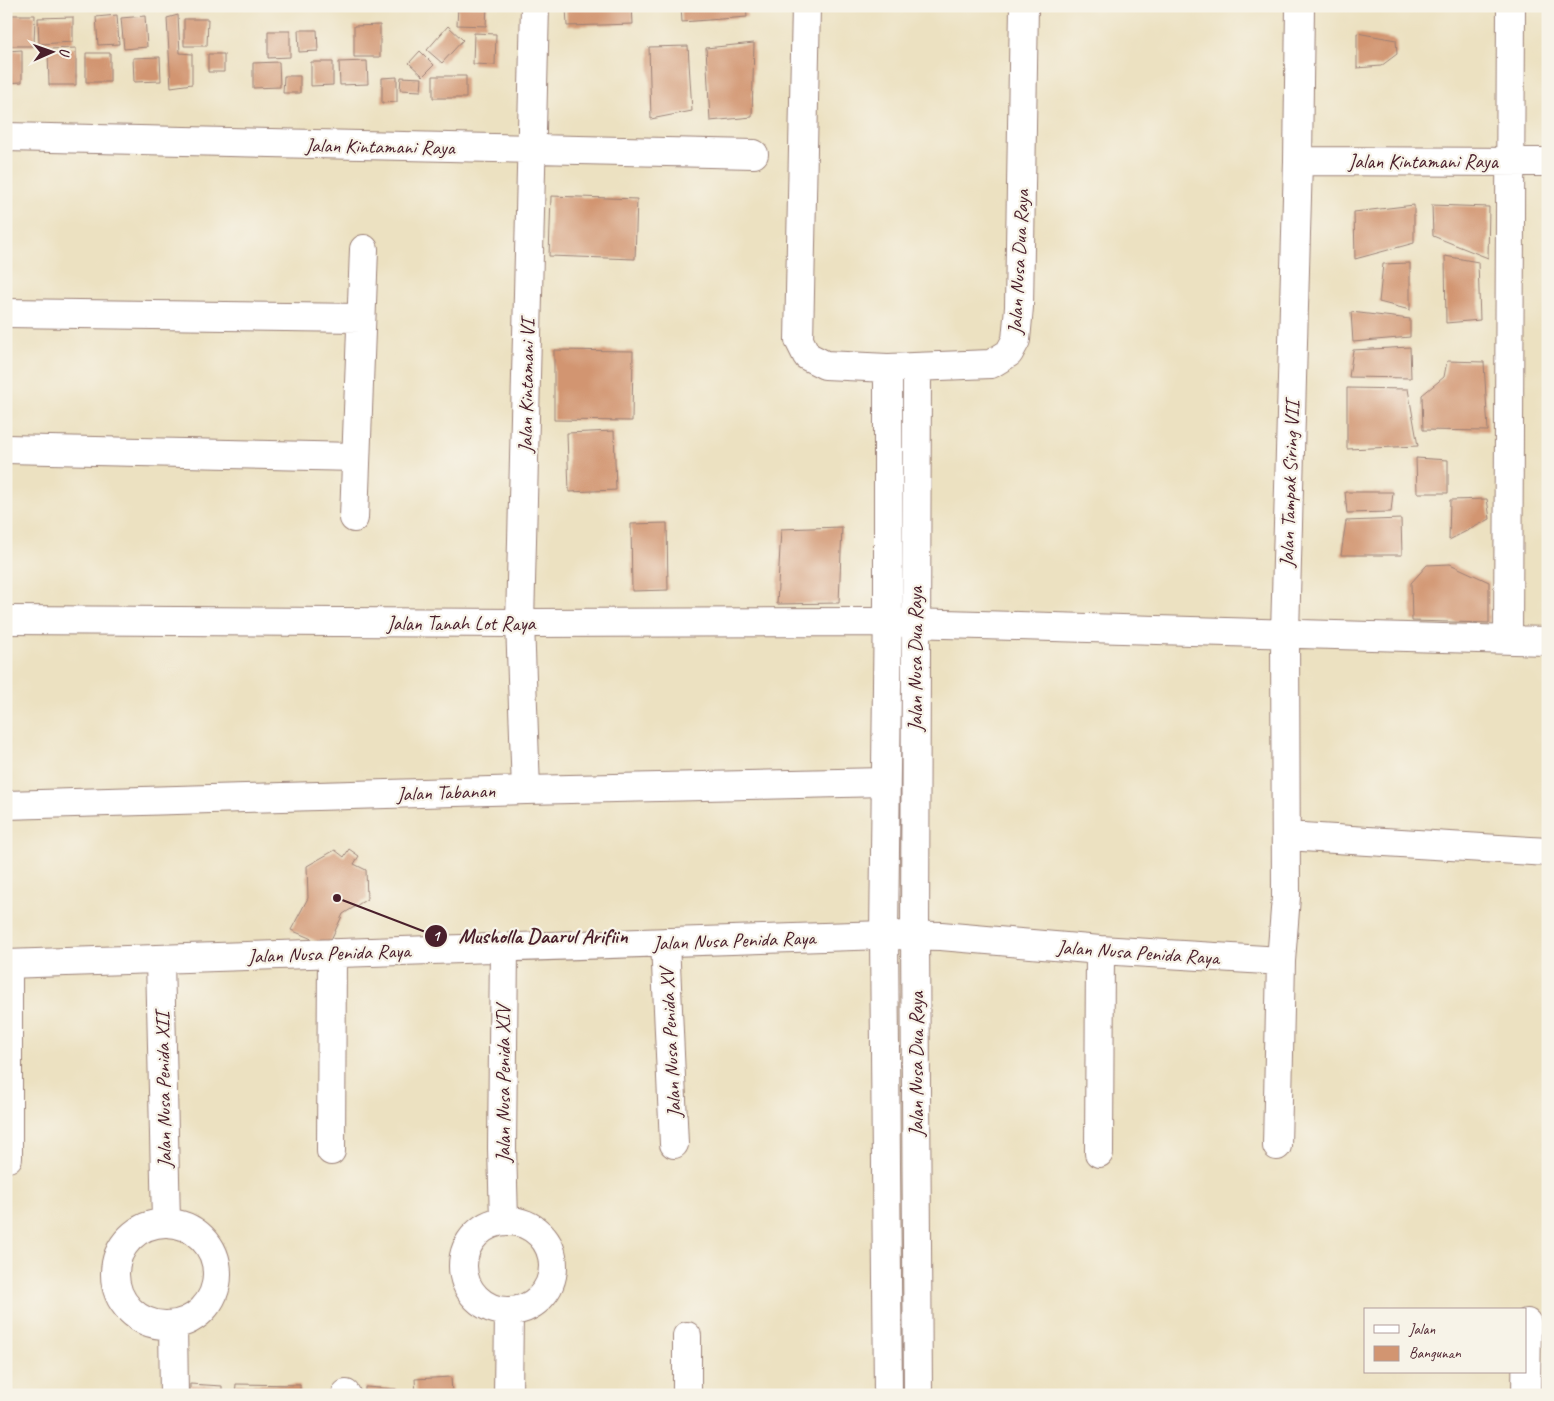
<svg xmlns="http://www.w3.org/2000/svg" width="1554" height="1401" font-family="Caveat,sans-serif">
  <style>
    .building { fill: #d29571 }
    .lines { fill: none; stroke-linecap: round; stroke-linejoin: round }
    .street-casing { stroke: #9b8076; stroke-width: 30 }
    .secondary-casing { stroke: #9b8076; stroke-width: 30 }
    .street { stroke: #fff; stroke-width: 28 }
    .secondary { stroke: #fff; stroke-width: 28 }
    .labels { text-anchor: middle; stroke-width: 4.5; stroke-linejoin: round; paint-order: stroke }
    .street-label { font-size: 20px; fill: #4a1f2b; stroke: #f7f3e8 }
    .leader { fill: none; stroke: #4a1f2b; stroke-width: 2 }
    .callout-dot { fill: #4a1f2b; stroke: #f7f3e8; stroke-width: 2 }
    .mark-label { font-size: 15px; text-anchor: middle; font-weight: bold; fill: #fff }
    .callout-label { font-size: 21px; text-anchor: middle; font-weight: bold; fill: #4a1f2b; stroke: #f7f3e8; stroke-width: 4.5; stroke-linejoin: round; paint-order: stroke }
  </style>
  <rect width="100%" height="100%" fill="#f7f3e8"/>
  <filter id="ink" filterUnits="userSpaceOnUse"><feTurbulence type="fractalNoise" baseFrequency=".02" numOctaves="2"/><feDisplacementMap in="SourceGraphic" scale="10" xChannelSelector="R" yChannelSelector="G"/><feConvolveMatrix kernelMatrix="1 2 1 2 8 2 1 2 1" color-interpolation-filters="sRGB"/></filter>
  <filter id="wash" filterUnits="userSpaceOnUse"><feTurbulence type="fractalNoise" baseFrequency=".0096" numOctaves="4" result="noise"/><feDisplacementMap in="SourceGraphic" scale="20" xChannelSelector="R" yChannelSelector="G"/><feGaussianBlur stdDeviation="1.12" result="paint"/><feColorMatrix in="noise" values="0 0 0 0 0 0 0 0 0 0 0 0 0 0 0 0 0 1.4 0 .05"/><feComposite in="paint" operator="in"/></filter>
  <g filter="url(#wash)">
    <rect width="100%" height="100%" fill="#ece1c1"/>
    <g id="blocks">
      <path class="building" d="M458,6h29l-1,20 -29,-1z
        M566,6h66l1,18 -66,2z
        M681,6h65l1,11 -65,5z
        M10,15h25l-1,31h-25z
        M117,15l2,29 -21,1 -2,-28z
        M178,15l2,38 12,1v30l-21,3 -4,-69z
        M145,16l2,31 -23,2 -3,-31z
        M73,17v25l-34,2 -1,-26z
        M184,19h24l-1,27h-23z
        M380,25v32h-26v-31z
        M448,26l15,14 -21,23 -15,-13z
        M298,30h19l1,21 -19,1z
        M268,31h22v26l-22,1z
        M474,33l22,1 -1,31 -22,-1z
        M1357,33l39,7 1,14 -16,12 -24,2z
        M754,43l-2,74 -42,4 -4,-73z
        M688,46l4,65 -41,8 -2,-72z
        M76,48v37h-27l-1,-36z
        M22,50v32l-16,1v-32z
        M420,51l14,14 -11,11 -14,-13z
        M86,53h24v29h-24z
        M208,54h16v18h-16z
        M160,57l1,24 -27,1 -1,-24z
        M367,61l1,23 -28,1 -1,-23z
        M279,62l1,25 -27,1v-25z
        M311,62h22v23l-22,1z
        M284,76h16v17h-17z
        M433,76h33v22h-33z
        M397,77v25l-15,1v-25z
        M401,77l21,1 -1,13 -21,-1z
        M551,196l86,3 -2,60 -86,-3z
        M1414,205v38l-59,16 -1,-47z
        M1432,205l57,2 -1,51 -55,-22z
        M1445,256l33,6 2,58 -34,3z
        M1410,263v47l-31,-8 4,-38z
        M1351,312l59,7v18l-57,5z
        M1410,347l1,31 -62,-1 4,-27z
        M554,350l79,1 -1,70 -78,-1z
        M1447,361l37,1 4,69 -65,-1 -1,-35 22,-18z
        M1347,388l61,1 10,57 -71,3z
        M614,431l2,59 -47,2 -2,-59z
        M1416,458l32,2v33h-31z
        M1345,492h48l-2,20 -44,1z
        M1487,499l3,20 -41,21 1,-40z
        M1401,519l1,36h-61l5,-34z
        M667,523l1,67 -36,1 -1,-67z
        M842,527l-3,76 -62,1 4,-75z
        M1450,564l39,18v41l-77,-2 -1,-38 16,-18z
        M349,849l10,7 -5,8 12,6 1,29 -24,15 -15,32 -37,-16 17,-32 -1,-32 28,-16 9,7z
        M451,1377l1,18h-36l-1,-16z
        M190,1384l32,2v9h-32z
        M236,1384l64,1v10h-65z
        M365,1387l31,2 -1,6h-30z"/>
    </g>
  </g>
  <g filter="url(#ink)">
    <use href="#blocks" fill-opacity="0" stroke="#9b8076" stroke-width="1"/>
    <g class="lines">
      <defs>
        <path id="street" d="M6,137l748,17
          M1298,161l250,1
          M6,313l355,5
          M6,449l349,8
          M354,518l10,-269
          M6,620l514,3 354,-1 674,19
          M1508,639l3,-633
          M526,790l-6,-167 15,-617
          M6,805l520,-15 359,-8
          M1286,836l262,16
          M665,942l9,202
          M160,959l6,263
          M6,964l878,-29 57,1 159,14 181,11
          M1277,1146l4,-185 5,-64 -1,-264 13,-472 2,-155
          M331,1151l1,-198
          M1099,1153l1,-203
          M8,1158v-194
          M504,1220l-2,-72 2,-201
          M463 1266a45 45 0 1 1 90 0a45 45 0 1 1-90 0Z
          M115 1274a51 51 0 1 1 102 0a51 51 0 1 1-102 0Z
          M173,1325l1,70
          M346,1395v-1
          M508,1395l1,-83
          M687,1395v-59
          M1526,1395l1,-72"/>
        <path id="secondary" d="M806,6l-7,334 8,16 18,9 63,3 103,-4 18,-11 7,-13 3,-33 5,-301
          M917,367l-2,568 3,460
          M888,368v233l-4,334 4,460"/>
      </defs>
      <use href="#street" class="street-casing"/>
      <use href="#secondary" class="secondary-casing"/>
      <use href="#street" class="street"/>
      <use href="#secondary" class="secondary"/>
    </g>
  </g>
  <g class="labels">
    <g class="street-label">
      <text transform="translate(380 146) rotate(1)" y="7">Jalan Kintamani Raya</text>
      <text x="1423" y="168">Jalan Kintamani Raya</text>
      <text transform="translate(1018 262) rotate(-87)" y="7">Jalan Nusa Dua Raya</text>
      <text transform="translate(526 386) rotate(-89)" y="7">Jalan Kintamani VI</text>
      <text transform="translate(1289 484) rotate(-88)" y="7">Jalan Tampak Siring VII</text>
      <text x="461" y="630">Jalan Tanah Lot Raya</text>
      <text transform="translate(915 659) rotate(-90)" y="7">Jalan Nusa Dua Raya</text>
      <text transform="translate(446 792) rotate(-2)" y="7">Jalan Tabanan</text>
      <text transform="translate(734 940) rotate(-2)" y="7">Jalan Nusa Penida Raya</text>
      <text transform="translate(1138 952) rotate(4)" y="7">Jalan Nusa Penida Raya</text>
      <text transform="translate(329 953) rotate(-2)" y="7">Jalan Nusa Penida Raya</text>
      <text transform="translate(670 1043) rotate(-93)" y="7">Jalan Nusa Penida XV</text>
      <text transform="translate(916 1064) rotate(-90)" y="7">Jalan Nusa Dua Raya</text>
      <text transform="translate(503 1084) rotate(-90)" y="7">Jalan Nusa Penida XIV</text>
      <text transform="translate(163 1090) rotate(-91)" y="7">Jalan Nusa Penida XII</text>
    </g>
  </g>
  <path class="leader" d="M337 898L436 936"/>
  <g class="callout-dot">
    <circle cx="337" cy="898" r="5"/>
    <circle cx="436" cy="936" r="12"/>
  </g>
  <g class="mark-label">
    <text x="436" y="941">1</text>
  </g>
  <g class="callout-label">
    <text x="543" y="943">Musholla Daarul Arifiin</text>
  </g>
  <rect width="1554" height="1401" fill="none" stroke="#f7f3e8" stroke-width="25"/>
  <rect x="1364" y="1308" width="162" height="65" fill="#f7f3e8" stroke="#b29e9c"/>
  <rect x="1374" y="1325" width="25" height="8" fill="#ffffff" stroke="#b29e9c"/>
  <text x="1409" y="1334" font-size="15" fill="#4a1f2b">Jalan</text>
  <rect x="1374" y="1346" width="25" height="15" fill="#d29571" stroke="#b29e9c"/>
  <text x="1409" y="1358" font-size="15" fill="#4a1f2b">Bangunan</text>
  <g transform="translate(52 52) rotate(88)" stroke="#f7f3e8" stroke-width="4" paint-order="stroke">
  <path d="M0-4L9 19L0 12L-9 19Z" fill="#4a1f2b"/>
  <text y="-8" font-size="14" font-weight="bold" text-anchor="middle" fill="#4a1f2b">U</text>
  </g>
</svg>
